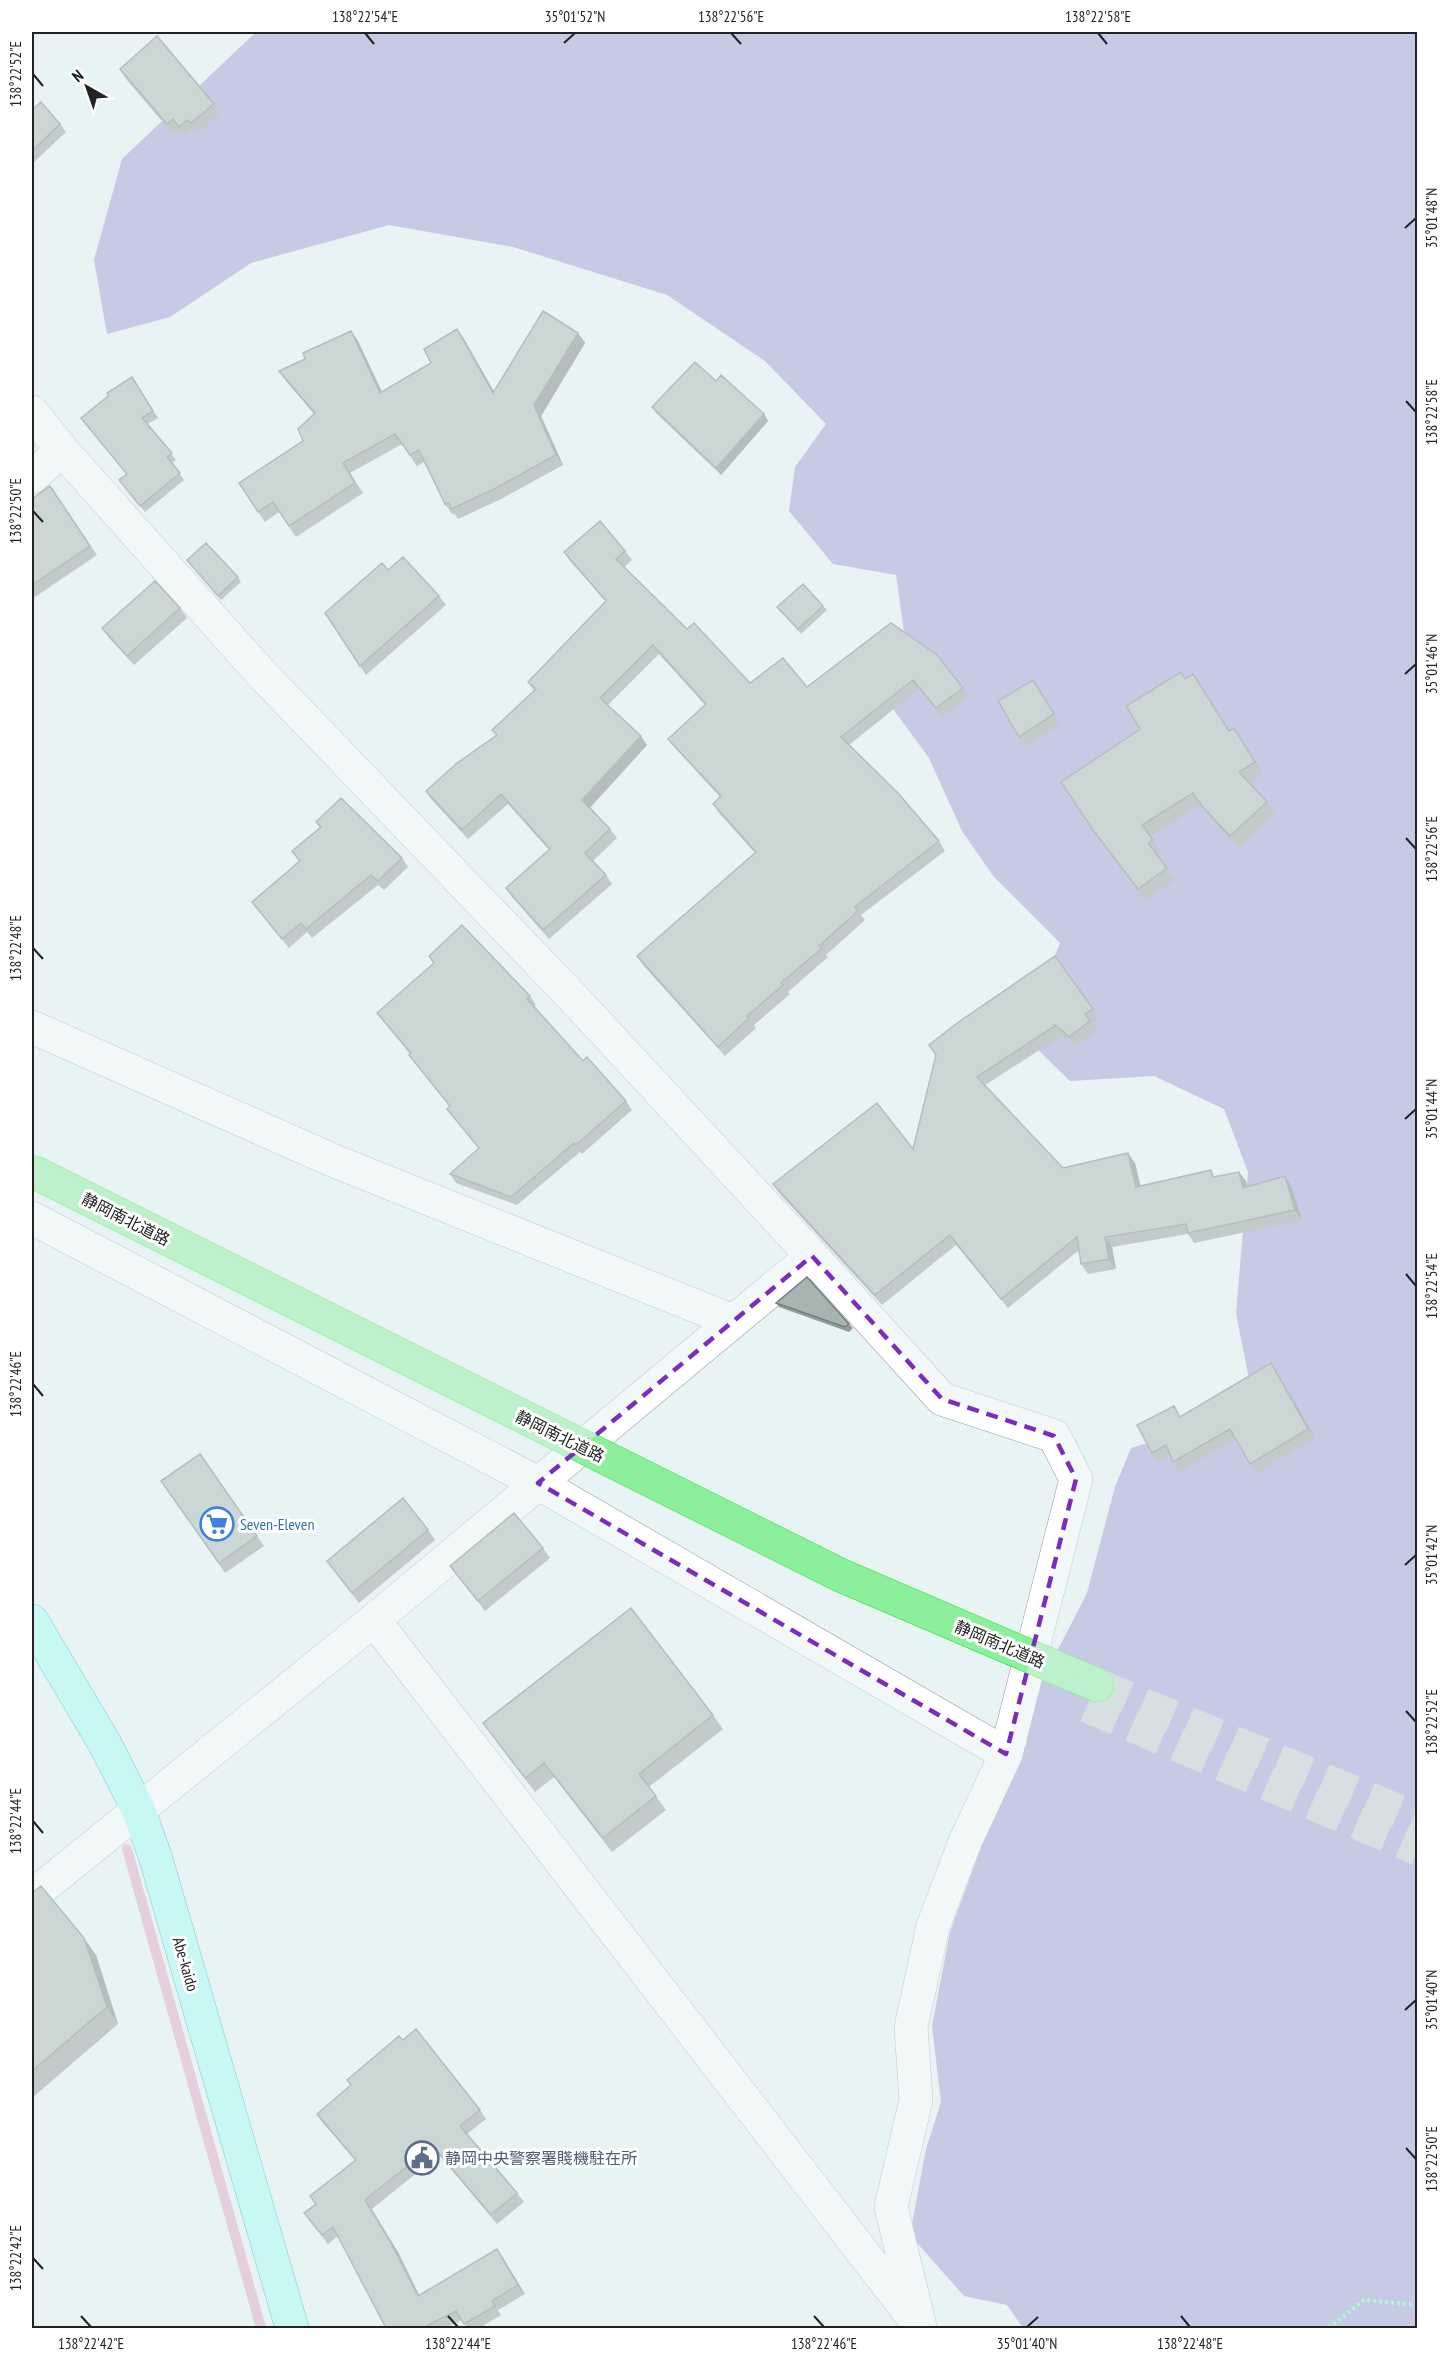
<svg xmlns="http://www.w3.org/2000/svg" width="1449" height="2360" font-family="'PT Sans Narrow','Noto Sans JP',sans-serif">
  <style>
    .forest { fill: #9d9ad5 }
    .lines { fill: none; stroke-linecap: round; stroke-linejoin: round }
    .stream { stroke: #e3a5c0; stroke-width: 10 }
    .highway-tunnel { stroke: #c0c9c9; stroke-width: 33; stroke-dasharray: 33 16; stroke-linecap: butt }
    .minor-casing { stroke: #9c9c9c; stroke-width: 34 }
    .major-casing { stroke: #009da0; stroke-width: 34 }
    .highway-casing { stroke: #1beb1c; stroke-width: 34 }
    .path { stroke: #6dffaf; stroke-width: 4; stroke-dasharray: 3 3; stroke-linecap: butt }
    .minor { stroke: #fff; stroke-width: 33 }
    .major { stroke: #a1fff7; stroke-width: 33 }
    .highway { stroke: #8bef9b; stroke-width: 33 }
    .highway-bridge-casing { stroke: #1beb1c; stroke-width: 34; stroke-linecap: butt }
    .highway-bridge { stroke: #8bef9b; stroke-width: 33 }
    .wall { fill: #909c99 }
    .shaded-wall { fill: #757f7d }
    .building { fill: #a7b5b2; stroke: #757f7d; stroke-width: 1.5 }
    .marked { fill: none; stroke: #7b2cbf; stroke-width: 4.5; stroke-dasharray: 12 8; stroke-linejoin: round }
    .ticks { fill: none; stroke: #222; stroke-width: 2 }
    .labels { text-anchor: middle; stroke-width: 6; stroke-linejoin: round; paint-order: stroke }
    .street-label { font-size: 16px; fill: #222; stroke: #fff }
    .shop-label { font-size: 16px; fill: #366cbe; stroke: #fff; text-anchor: start }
    .service-label { font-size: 16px; fill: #4e5e75; stroke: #fff; text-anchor: start }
    .neatline { fill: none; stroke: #222; stroke-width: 2 }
    .ticks-label { font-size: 15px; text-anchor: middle; fill: #222 }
  </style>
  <rect width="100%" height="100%" fill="#e8f3f3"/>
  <path class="forest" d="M256,32h1161v2295l-394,1 -16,-23 -43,-9 -54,-61 16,-86 15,-47 -9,-76 18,-94 54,-147 23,-41 1,-36 59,-115 28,-106 16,-39 75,-22 43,-47 -13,-66 12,-141 -24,-63 -70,-33 -84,5 -44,-43 9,-32 25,-63 -66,-66 -32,-46 -33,-73 -47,-64 24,-48 -10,-71 -63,-11 -44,-53 6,-44 31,-43 -61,-63 -98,-66 -154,-48 -124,-22 -138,38 -81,54 -63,17 -13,-74 28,-101z"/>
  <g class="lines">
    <path class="stream" d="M127,1849l134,479"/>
    <path class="highway-tunnel" d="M1097,1685l321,134
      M1087,1706l331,143"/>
    <defs>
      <path id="minor" d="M32,412l30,38 198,222 318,331 234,253 -438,364 -342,276
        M32,477l30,-27
        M32,1027l300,133 401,161
        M32,1218l506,265 468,271
        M812,1256l130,143 112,37 22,43 -70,275 -41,88 -32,84 -22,101 5,73 -25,107 29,120
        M374,1620l538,696"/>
      <path id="major" d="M32,1621l73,123 34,67 17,48 136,469"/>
      <path id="highway" d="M1062,1670l35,15"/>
    </defs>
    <use href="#minor" class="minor-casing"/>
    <use href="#major" class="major-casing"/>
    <use href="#highway" class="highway-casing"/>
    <path class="path" d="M1329,2328l35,-28 54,5"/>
    <use href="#minor" class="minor"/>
    <use href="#major" class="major"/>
    <use href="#highway" class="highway"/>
    <defs>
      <path id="highway-bridge" d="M32,1171l808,404 222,95"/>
    </defs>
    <use href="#highway-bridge" class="highway-bridge-casing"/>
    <use href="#highway-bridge" class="highway-bridge"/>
  </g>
  <path class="wall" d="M120,69l94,35 6,10 -23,19 -3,-4 -9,7 -6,-7 -6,5 -47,-55z
    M32,110l28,14 6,8 -34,32z
    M457,329l7,10 30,52 84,-58 7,10 -44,73 22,49 -62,34 -43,20 -3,-5h-3l-7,-10 -21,-42 -7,4 -15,-22 -52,29 13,20 -67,44 -17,-25 -14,10 -26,-39 64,-42 11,-27 -28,-33 -7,-10 26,-12 46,-28 7,10 24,51 49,-29z
    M132,377l26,41 -10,6 28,36 -4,3 12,17 -39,32 -26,-32 7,-6 -45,-56z
    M716,381l48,33 4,7 -47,54 -64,-61 -5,-7z
    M32,441l3,5 -3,2z
    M50,486l47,69 -65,44v-100z
    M625,551l7,9 -8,7 63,62 63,54 57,4 84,-64 72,65 6,9 -27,20 -23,-28 -70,56 90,96 6,10 -84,64 4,5 -39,35 2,2 -40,35 2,2 -36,31 2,3 -31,28 -82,-91 -6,-9 118,-103 -36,-40 -6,-9 7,-7 -45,-49 -7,-9 37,-34 -46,-51 -51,51 39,40 -57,62 20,22 7,9 -24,23 13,14 6,9 -63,55 -37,-42 -6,-9 43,-38 -41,-46 -40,35 -36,-39 -6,-9 70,-56 -4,-5 42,-39 -6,-9 78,-81 -36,-40 -6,-9z
    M187,560l51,17 3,5 -20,18z
    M439,596l7,9 -80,70 -41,-62z
    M823,606l4,4 -26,24 -24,-27z
    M180,608l7,10 -53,47 -25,-27 -7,-10z
    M1193,674l36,57 5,-3 29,46 -14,9 18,19 8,11 -36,35 -29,-30 -9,-13 -51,31 11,16 -4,3 18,24 -29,22 -45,-59 -40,-60 79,-53 45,-50z
    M1040,690l20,34 -34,22 -7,-9z
    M316,822l86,36 6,9 -24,23 -6,-5 -66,53 -5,-6 -18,16 -37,-46 47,-41 -7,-10 28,-23z
    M1055,956l44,62 -7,5 5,7 -22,17 -12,-12 -78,50 78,83 72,-5 5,23 76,-9 30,4 1,6 44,-1 11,34 -108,23 -6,-9 -76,13 4,22 -28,5 -7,-10 -2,-14 -71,58 -52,-63 -74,60 -102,-111 -7,-10 140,-35z
    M530,996l6,9 -2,1 49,55 43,40 6,9 -50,44 -2,-2 -63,53 -61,-22 -6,-9 29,-25 -32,-40 3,-3 -35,-43 -6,-8 1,-1 -33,-41z
    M776,1303l73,21 4,4 -4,4 -70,-25z
    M1277,1372l38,66 -58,35 -21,-34 -57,33 -6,-10 -3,-6 -11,6 -7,-9 29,-37z
    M200,1454l64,92 -39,27 -64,-92z
    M428,1530l7,10 -76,63 -32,-42z
    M543,1548l7,10 -65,53 -35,-45z
    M713,1715l10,14 -74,58 17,23 -54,42 -58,-75 -19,15 -52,-69z
    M32,1893l64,62 22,69 -86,74z
    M403,2040l77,70 6,9 -19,15 50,59 7,9 -27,22 -58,-69 -67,54 26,43 21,43 84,-37 22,36 -27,16 3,5 -22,13h-12l-5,-8 -17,8h-59l-48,-92 -10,8 -24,-31 11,-9 40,-44 -32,-37 -6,-9 34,-29 -4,-5z"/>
  <path class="shaded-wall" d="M457,329l7,10 36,64 -7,-10z
    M351,331l7,10 29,62 -7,-10z
    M578,333l7,10 -44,73 22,49 -7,-10 -22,-50z
    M764,414l4,7 -47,54 -5,-7z
    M1193,674l8,12 36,57 -8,-12z
    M1033,680l7,10 20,34 -6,-10z
    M1234,728l8,12 21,34 -8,-12z
    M641,736l6,9 -58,64 -7,-9z
    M1128,1153l7,10 8,33 -7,-9z
    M1239,1172l7,9 4,17 -7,-10z
    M1285,1176l6,10 11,34 -7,-10z
    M1105,1237l7,10 4,22 -7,-10z
    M1271,1363l6,9 38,66 -7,-9z
    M84,1938l12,17 22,69 -11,-17z
    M365,2200l33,52 26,53 -6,-9z
    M497,2249l6,9 22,36 -7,-9z"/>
  <path class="building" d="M157,36l57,68 -23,19 -4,-3 -8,7 -6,-8 -6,5 -47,-55z
    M41,102l19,22 -28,27v-41z
    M543,311l35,22 -44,72 22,50 -62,34 -43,20 -2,-6 -4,1 -26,-54 -9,5 -15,-21 -52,29 12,20 -66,43 -16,-24 -15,10 -19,-29 64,-42 -5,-12 17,-16 -36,-42 26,-12 -2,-6 48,-22 29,62 51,-30 -7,-14 33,-20 36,64z
    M695,362l21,19 5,-6 43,39 -48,54 -64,-61z
    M132,377l21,34 -11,7 30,35 -5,4 13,16 -40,33 -21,-26 8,-6 -46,-56 27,-22 -1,-3z
    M50,486l40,60 -58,39v-86z
    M600,521l25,30 -9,8 71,70 7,-6 56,60 33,-25 24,29 84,-64 46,32 26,33 -27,20 -23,-28 -72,57 57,56 41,48 -84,66 3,4 -39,35 3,2 -41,35 2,2 -36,31 2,2 -31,29 -81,-91 119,-104 -43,-48 8,-8 -53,-57 38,-35 -53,-59 -53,53 41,38 -59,64 28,29 -25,24 21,22 -63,55 -37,-42 44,-39 -49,-55 -39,36 -36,-39 31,-28 40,-28 -5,-5 44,-41 -8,-7 78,-81 -42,-49z
    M206,543l32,34 -20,19 -31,-36z
    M403,557l36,39 -79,70 -35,-53 57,-50 6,7z
    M155,581l25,27 -53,48 -25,-28z
    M803,584l20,22 -25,23 -21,-22z
    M1181,672l4,7 8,-5 36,57 5,-3 21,34 -16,10 28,30 -37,34 -28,-30 -9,-13 -51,32 11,15 -5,3 19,25 -29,21 -45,-59 -32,-48 79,-53 -14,-23z
    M1033,680l21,34 -35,23 -21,-36z
    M341,798l61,60 -24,23 -7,-6 -65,54 -5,-6 -19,16 -30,-37 48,-41 -8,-10 29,-24 -5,-5z
    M462,925l68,71 -3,3 56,62 4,-4 39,44 -50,44 -2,-2 -63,54 -61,-23 29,-26 -32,-39 3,-3 -41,-51 2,-2 -34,-40 57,-50 -5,-7z
    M1055,956l38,53 -8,5 5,7 -21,16 -13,-12 -79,52 86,91 65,-15 8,34 75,-17 2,7 26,-5 4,16 42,-12 10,34 -107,23 -2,-9 -81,13 4,22 -28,5 -4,-27 -76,62 -51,-64 -75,60 -102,-111 104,-81 36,46 23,-94 -7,-10 31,-24z
    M807,1277l42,47 -4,3 -69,-24z
    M1271,1363l37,66 -58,35 -20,-35 -57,33 -7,-17 -14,8 -15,-28 37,-19 6,11z
    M200,1454l57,82 -38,27 -58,-82z
    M403,1498l25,32 -76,63 -25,-32z
    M514,1513l29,35 -65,53 -28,-35z
    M631,1608l82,107 -74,59 17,22 -53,42 -59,-75 -19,15 -42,-55z
    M41,1886l43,52 23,69 -75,64v-178z
    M416,2029l64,81 -20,16 57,67 -26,22 -58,-69 -68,54 26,43 27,53 79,-47 21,36 -26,16 3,5 -31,18 -8,-13 -34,17h-36l-53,-101 -11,8 -18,-22 12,-9 -6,-8 46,-36 -39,-46 34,-29 -4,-5 52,-44 4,4z"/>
  <path d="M0 0H1449V2360H0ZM812,1256l130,143 112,37 22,43 -70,275 -468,-271z" fill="#e8f3f3" fill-opacity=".55" fill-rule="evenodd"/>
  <path class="marked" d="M812,1256l130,143 112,37 22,43 -70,275 -468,-271z"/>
  <path class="ticks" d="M365,33l9,11M731,33l10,11M1098,33l9,11M564,43l11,-10M33,74l10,12M1405,228l11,-10M1406,401l10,11M33,511l10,11M1405,674l11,-10M1406,838l10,11M33,948l10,11M1405,1119l11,-10M1406,1274l10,12M33,1384l10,12M1405,1565l11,-10M1406,1711l10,11M33,1821l10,12M1405,2010l11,-10M1406,2148l10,11M33,2258l10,11M81,2316l10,11M448,2316l10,11M814,2316l10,11M1181,2316l9,11M1027,2327l11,-10"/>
  <defs>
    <symbol id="supermarket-ring" viewBox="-11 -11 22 22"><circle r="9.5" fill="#fff" stroke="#3f7fe0" stroke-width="1.5"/><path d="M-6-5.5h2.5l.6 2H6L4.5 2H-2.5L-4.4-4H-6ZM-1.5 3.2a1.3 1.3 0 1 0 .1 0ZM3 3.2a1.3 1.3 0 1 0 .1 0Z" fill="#3f7fe0"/></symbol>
    <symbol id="civic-ring" viewBox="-11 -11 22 22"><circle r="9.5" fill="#fff" stroke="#5c6f8a" stroke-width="1.5"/><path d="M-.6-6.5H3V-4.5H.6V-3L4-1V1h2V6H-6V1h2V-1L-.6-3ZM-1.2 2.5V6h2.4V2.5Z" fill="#5c6f8a"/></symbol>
  </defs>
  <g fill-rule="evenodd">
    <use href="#supermarket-ring" x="198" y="1505" width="38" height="38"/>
    <use href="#civic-ring" x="403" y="2139" width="38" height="38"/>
  </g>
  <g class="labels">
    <g class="street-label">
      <text transform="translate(126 1219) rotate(27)" y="6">静岡南北道路</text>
      <text transform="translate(560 1436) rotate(26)" y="6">静岡南北道路</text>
      <text transform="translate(1000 1644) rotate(23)" y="6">静岡南北道路</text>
      <text transform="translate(186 1964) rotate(74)" y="6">Abe-kaido</text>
    </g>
    <g class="shop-label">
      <text x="240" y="1530">Seven-Eleven</text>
    </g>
    <g class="service-label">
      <text x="445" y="2164">静岡中央警察署賤機駐在所</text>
    </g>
  </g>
  <rect width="1449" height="2360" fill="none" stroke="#ffffff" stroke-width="66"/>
  <g transform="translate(87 87) rotate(320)" stroke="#ffffff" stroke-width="4.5" paint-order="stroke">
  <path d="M0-4.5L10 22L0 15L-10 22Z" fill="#222222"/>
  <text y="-9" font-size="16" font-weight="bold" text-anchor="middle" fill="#222222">N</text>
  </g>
  <rect x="33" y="33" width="1383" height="2294" class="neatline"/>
  <g class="ticks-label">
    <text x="365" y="22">138°22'54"E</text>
    <text x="575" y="22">35°01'52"N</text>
    <text x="731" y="22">138°22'56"E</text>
    <text x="1098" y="22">138°22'58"E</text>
    <text transform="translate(16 74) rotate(-90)" y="5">138°22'52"E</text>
    <text transform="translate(1432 218) rotate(-90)" y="5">35°01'48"N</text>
    <text transform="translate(1432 412) rotate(-90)" y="5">138°22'58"E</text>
    <text transform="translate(16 511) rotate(-90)" y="5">138°22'50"E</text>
    <text transform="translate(1432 664) rotate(-90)" y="5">35°01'46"N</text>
    <text transform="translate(1432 849) rotate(-90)" y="5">138°22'56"E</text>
    <text transform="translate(16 948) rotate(-90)" y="5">138°22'48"E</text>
    <text transform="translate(1432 1109) rotate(-90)" y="5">35°01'44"N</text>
    <text transform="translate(1432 1286) rotate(-90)" y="5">138°22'54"E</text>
    <text transform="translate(16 1384) rotate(-90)" y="5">138°22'46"E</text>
    <text transform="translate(1432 1555) rotate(-90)" y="5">35°01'42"N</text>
    <text transform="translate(1432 1722) rotate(-90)" y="5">138°22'52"E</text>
    <text transform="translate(16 1821) rotate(-90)" y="5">138°22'44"E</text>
    <text transform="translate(1432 2000) rotate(-90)" y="5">35°01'40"N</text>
    <text transform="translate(1432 2159) rotate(-90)" y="5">138°22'50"E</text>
    <text transform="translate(16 2258) rotate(-90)" y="5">138°22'42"E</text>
    <text x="91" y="2349">138°22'42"E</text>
    <text x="458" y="2349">138°22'44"E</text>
    <text x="824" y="2349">138°22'46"E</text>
    <text x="1027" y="2349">35°01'40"N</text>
    <text x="1190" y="2349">138°22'48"E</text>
  </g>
</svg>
